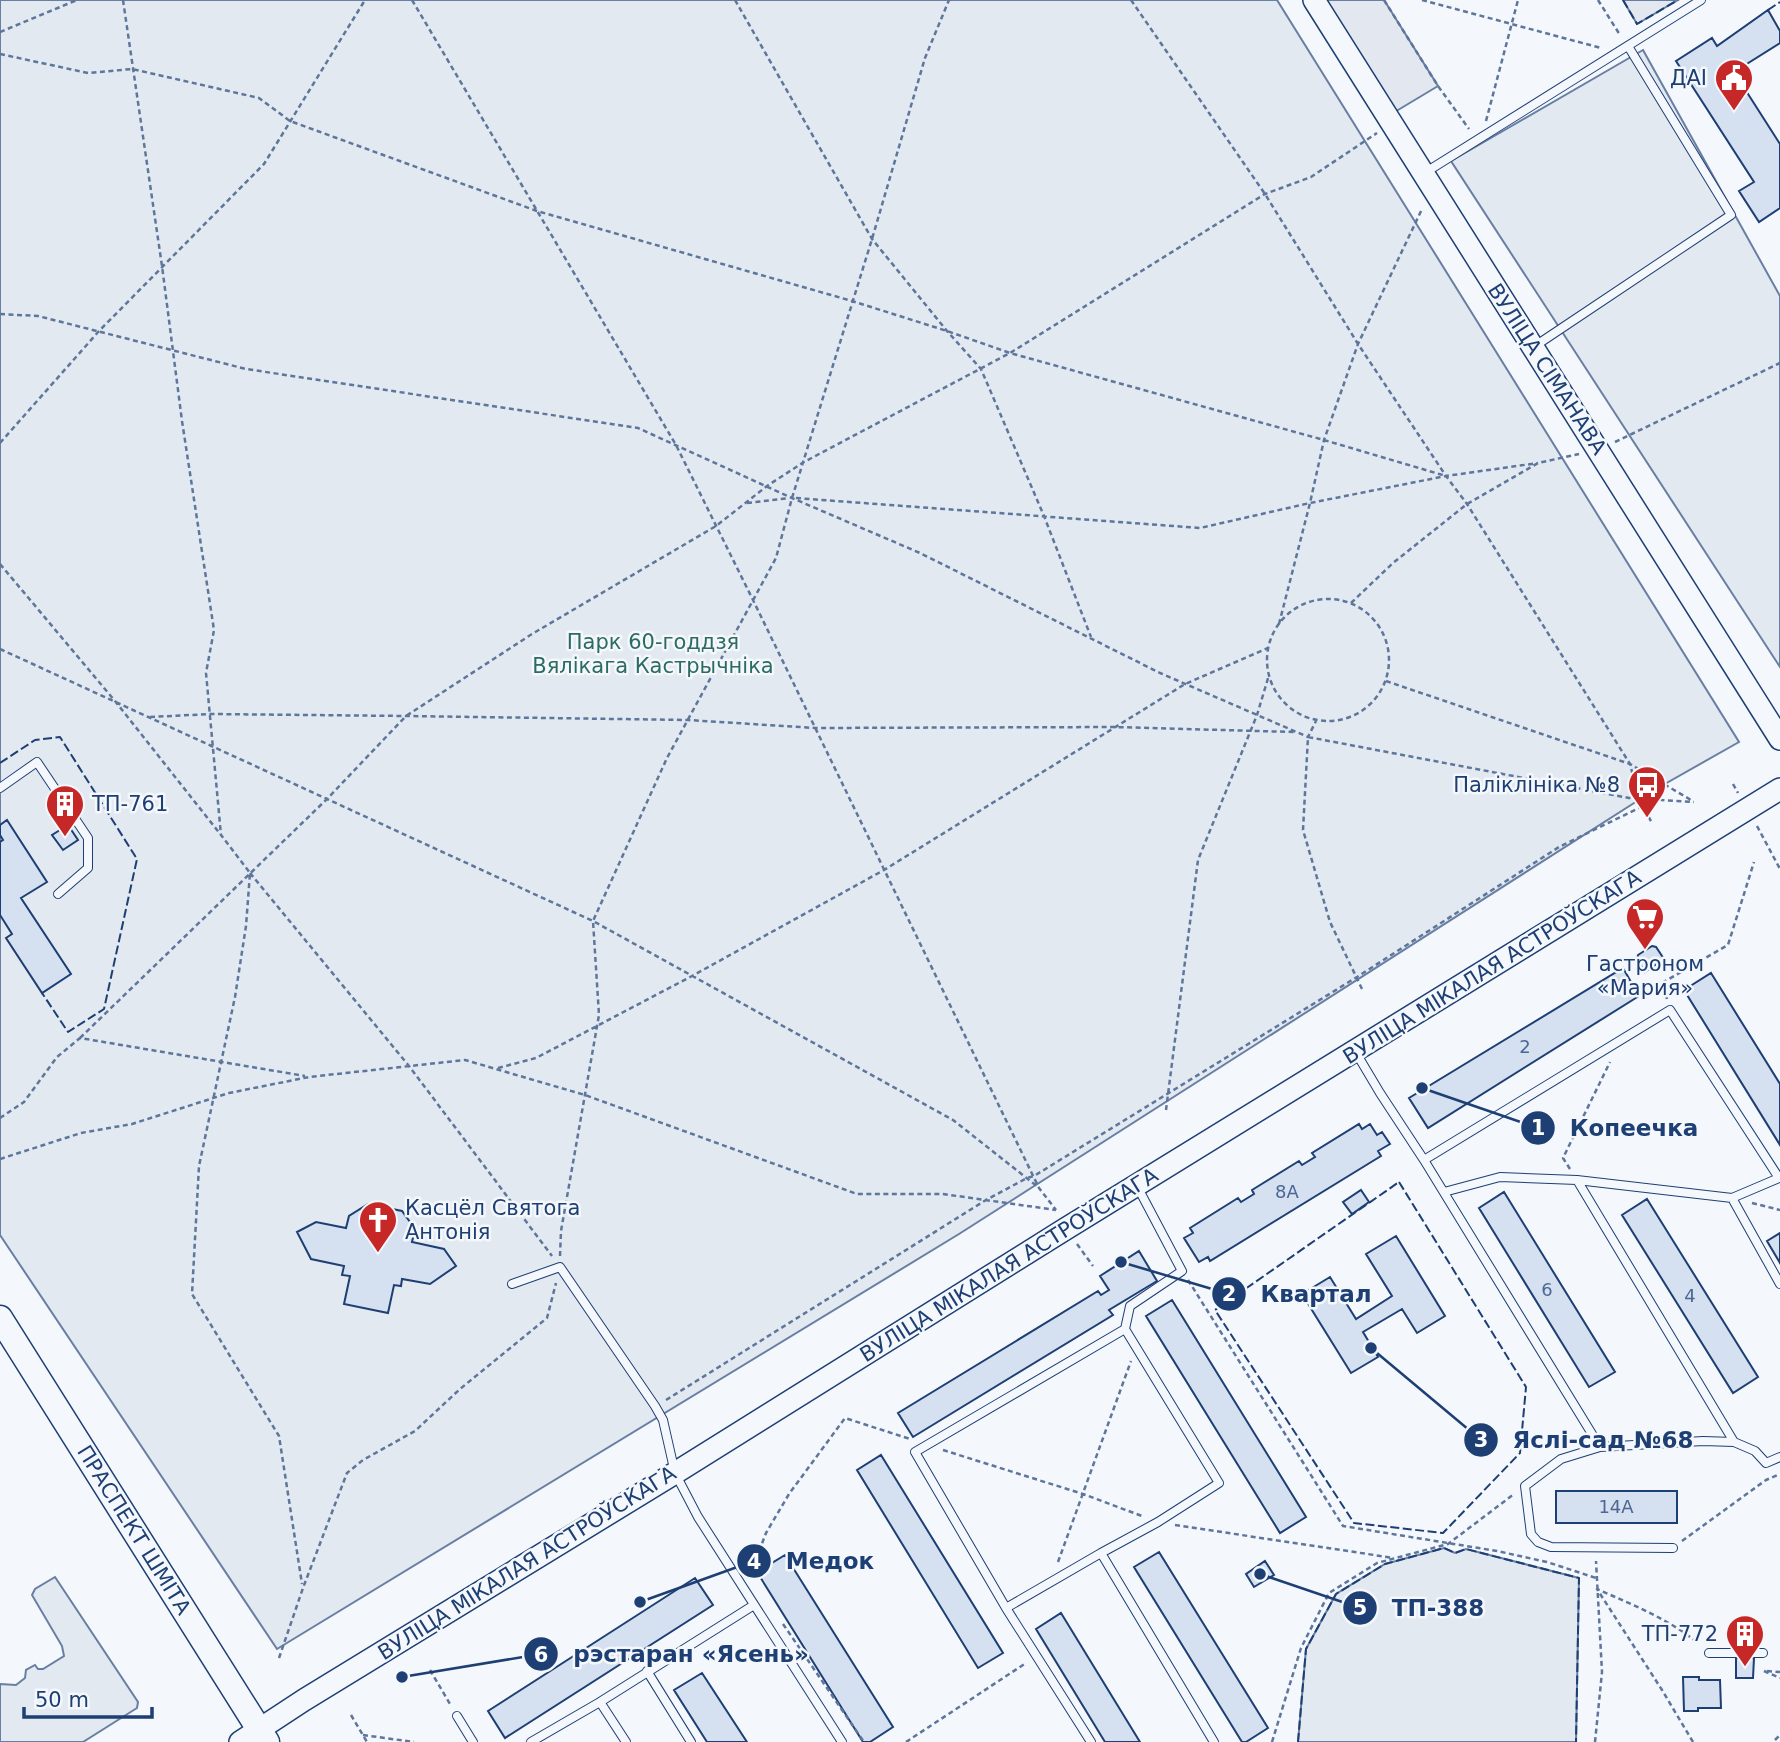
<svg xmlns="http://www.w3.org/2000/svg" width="1780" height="1742" font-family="'DejaVu Sans',sans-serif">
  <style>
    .green { fill: #e3e9f0; stroke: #687fa3; stroke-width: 2 }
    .parking { fill: #e3e8f0; stroke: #687fa3; stroke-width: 2 }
    .building { fill: #d5e0f0; stroke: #1d3f73; stroke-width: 2 }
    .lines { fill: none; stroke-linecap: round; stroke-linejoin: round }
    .service-casing { stroke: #1d3f73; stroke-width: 10 }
    .secondary-casing { stroke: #1d3f73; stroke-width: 24 }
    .primary-casing { stroke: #1d3f73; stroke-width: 27 }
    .path { stroke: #5e769c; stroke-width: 2.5; stroke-dasharray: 5 3.5; stroke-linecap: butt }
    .service { stroke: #f4f7fb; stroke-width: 8 }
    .secondary { stroke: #f4f7fb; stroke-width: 21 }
    .primary { stroke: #f4f7fb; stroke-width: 24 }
    .fence { stroke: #1d3f73; stroke-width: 2; stroke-dasharray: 9 3.5; stroke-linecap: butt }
    .labels { text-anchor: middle; stroke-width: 5; stroke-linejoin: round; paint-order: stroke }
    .number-label { font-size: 18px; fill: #4b6792 }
    .poi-label { font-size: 21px; fill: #1d3f73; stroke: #f4f7fb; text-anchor: end }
    .street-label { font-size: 21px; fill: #1d3f73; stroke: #f4f7fb }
    .park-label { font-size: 21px; fill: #2c6c60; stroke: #f4f7fb }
    .leader { fill: none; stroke: #1d3f73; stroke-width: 2.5 }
    .callout-dot { fill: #1d3f73; stroke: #f4f7fb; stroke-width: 2.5 }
    .mark-label { font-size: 21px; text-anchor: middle; font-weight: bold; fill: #fff }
    .callout-label { font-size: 23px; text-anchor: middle; font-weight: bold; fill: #1d3f73; stroke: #f4f7fb; stroke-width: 5; stroke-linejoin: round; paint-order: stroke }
  </style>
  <rect width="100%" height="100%" fill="#f4f7fb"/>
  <path class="green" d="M0,0h1277l462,742 -83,47 -697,445 -682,415 -277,-414z
    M1643,50l137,246v371l-329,-506z
    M1444,1548l11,5 11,-4 113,29 -3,164h-278l8,-93 30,-55 49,-30z
    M55,1577l83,125 -1,6 -54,34h-83v-58l16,1 9,-7 1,-8 9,-5 3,4h5l21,-13 -2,-10 -30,-51 3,-6z"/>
  <path class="parking" d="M1314,0h70l54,86 -50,30z
    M1623,0h55l-41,24z"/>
  <path class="building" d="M1768,10l12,21v12l-46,29 46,72v64l-21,14 -20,-31 15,-9 -78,-121 36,-23 5,8z
    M7,820l40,62 -26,16 50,76 -29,19 -36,-55 6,-4 -12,-19v-73l3,-2 -3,-5v-10z
    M68,825l10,15 -15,10 -11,-15z
    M1652,946l4,1 8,12 -19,13 -8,-12 1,-5z
    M1623,968l16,28 -211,132 -19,-30z
    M1711,973l69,111v61l-96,-155z
    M1359,1124l3,5 8,-5 7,11 5,-3 8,12 -12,7 3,5 -171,105 -2,-4 -9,5 -15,-24 9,-5 -3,-5 48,-30 3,4 13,-8 -2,-4 47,-29 3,4 13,-8 -3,-4z
    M1361,1190l8,12 -17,12 -9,-12z
    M1504,1192l111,180 -26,15 -110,-179z
    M1647,1199l111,178 -25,16 -111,-178z
    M368,1204l34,7 13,18 -3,13 32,7 12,17 -26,18 -28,-5 -1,7 -7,-1 -6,28 -44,-9 6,-28 -8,-1 2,-9 -33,-7 -14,-27 19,-10 30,6 3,-12z
    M1780,1233v30l-13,-22z
    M1396,1236l49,80 -28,17 -15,-24 -39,23 15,25 -27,16 -49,-79 28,-17 26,42 36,-23 -26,-42z
    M1139,1251l18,30 -48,29 4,5 -200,122 -15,-24 200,-122 3,4 8,-5 -9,-14z
    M1172,1300l134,217 -26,16 -134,-217z
    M881,1455l122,198 -25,15 -121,-198z
    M1556,1491h121v32h-121z
    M1159,1552l109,176 -22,14h-4l-108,-175z
    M785,1555l108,172 -23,15h-7l-106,-170z
    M1265,1561l9,14 -20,12 -8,-13z
    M695,1578l18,27 -208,133 -17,-27z
    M1061,1613l79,129h-35l-69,-113z
    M1736,1658h18l-1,20h-17z
    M702,1673l45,69h-40l-33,-52z
    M1683,1677h16v3h21l1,28h-23v3h-14z"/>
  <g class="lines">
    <defs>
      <path id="service" d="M1426,172l275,-172
        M1535,346l196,-131 -103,-169
        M0,788l37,-26 51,76v30l-30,26
        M1355,1051l25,42 44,67 176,287
        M1424,1160l246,-150 109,168 -47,20
        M1577,1180l155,18 48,86
        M1444,1192l56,-15 77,3 157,262
        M512,1284l48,-17 95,139 8,14 12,53 23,44 144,225
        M1125,1329l94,154 -61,39 -57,31 -95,55 -91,-156z
        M1125,1329l5,-23 52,-35 -45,-85
        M1673,1548l-122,-1 -13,-5 -7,-8 -6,-48 36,-27 39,-12 103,-6 31,1 21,9 11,12 14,-6
        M1101,1553l113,189
        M1006,1608l85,134
        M1709,1653h54
        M647,1671l44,71
        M600,1702l26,40
        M457,1716l16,26
        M531,1742l69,-40 154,-97"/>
      <path id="secondary" d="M1314,0l466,739
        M240,1742l64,-42 371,-227 392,-245 713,-439"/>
      <path id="primary" d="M0,1318l267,424"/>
    </defs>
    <use href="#service" class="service-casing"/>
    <use href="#secondary" class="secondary-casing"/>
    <use href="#primary" class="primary-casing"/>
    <path class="path" d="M123,0l39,266 20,155 32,209 -8,43 15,162 29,38 -4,53 -11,71 -36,169 -7,128 87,142 23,148
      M412,0l264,445 77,155 286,588 17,22
      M735,0l137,239 75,92 34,38 63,147 47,121
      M1131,0l134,194 93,150 88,132 21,28 163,260 9,35 13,24
      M1384,0l54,86 31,43
      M1422,0l179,48
      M1598,0l22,35
      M0,32l77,-32
      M0,54l88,19 44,-4 127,29 31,23 247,90 315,90 95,30 63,22 314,87 122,36
      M1486,121l32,-121
      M0,314l38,2 208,53 392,59 154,70 128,55 240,120 148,64 8,-16
      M1615,442l165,-79
      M0,443l99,-112 165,-167 101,-164
      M796,498l404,30 110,-25 136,-27 92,-13
      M747,503l42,-5
      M0,564l115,137 106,134
      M1267 660a61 61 0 1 1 122 0a61 61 0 1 1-122 0Z
      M1351,603l42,-40 74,-59 71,-41 41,-9
      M1279,624l31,-121 14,-63 34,-96 64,-135
      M0,649l593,272 360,199 85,67
      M1386,681l244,83 61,36
      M150,717l61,-3 195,2 282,4 127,8 299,-1 180,5
      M1733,784l5,9
      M1757,826l23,43
      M250,873l159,193 143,190
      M1362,989l-32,-67 -27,-92 5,-93 321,61 65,4
      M1667,999l-5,-16 66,-38 26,-83
      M80,1038l247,-239 79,-83 126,-82 184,-108 51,-40 37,-24 206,-109 255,-159 46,-17 66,-44
      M498,1068l38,-10 156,-82 192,-106 301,-186 83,-36
      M1166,1110l32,-250 59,-145 12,-40
      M0,1118l24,-16 33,-45 23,-19 225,38
      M0,1159l81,-26 51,-9 97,-31 80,-16 156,-17 120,35 272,99h86l113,16
      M1570,1169l-7,-11 47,-96
      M1752,1203l28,7
      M1077,1244l16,22
      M560,1256l1,-25 38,-216 -6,-94 74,-163 109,-200 16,-60 80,-259 53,-181 24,-58
      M1188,1280l155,246 154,25 50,11 49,16
      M666,1400l320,-200 41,-22 7,-2 323,-199 202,-130 84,-41
      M943,1450l140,44 59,22
      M1175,1525l219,33
      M1682,1541l84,-61 14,-6
      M1058,1562l73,-201
      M750,1575l16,-42 23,-39 56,-76 65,21
      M783,1624l81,118
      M279,1658l24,-70 44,-115 16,-13 52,-29 45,-42 87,-71 9,-35
      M430,1670l20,34
      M1764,1671l16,7
      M1767,1671l13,1
      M351,1715l16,27
      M363,1735l51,7
      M1775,1740l5,-5
      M906,1742l120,-79
      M1272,1742l29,-94 28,-55 48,-30 71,-19 66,-50
      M1595,1742l7,-70 -6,-111
      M1693,1742l-31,-52 -65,-101c36,16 72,30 102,55"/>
    <use href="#service" class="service"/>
    <use href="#secondary" class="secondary"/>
    <use href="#primary" class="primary"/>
    <path class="fence" d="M1623,0l14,24 41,-24
      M1768,10l12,-8
      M0,763l35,-23 25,-3 77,122 -33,150 -36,23 -26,-39
      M1399,1182l127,205 -6,66 -77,80 -89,-10 -139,-213z
      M1298,1742l8,-93 30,-55 49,-30 59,-16 11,5 11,-4 113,29 -3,164"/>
  </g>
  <defs>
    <symbol id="civic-pin" viewBox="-11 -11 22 30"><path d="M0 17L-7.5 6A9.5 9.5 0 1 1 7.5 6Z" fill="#c62828" stroke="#f4f7fb"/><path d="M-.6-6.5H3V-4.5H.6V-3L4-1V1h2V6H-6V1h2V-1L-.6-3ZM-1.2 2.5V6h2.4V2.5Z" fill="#fff"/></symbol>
    <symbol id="bus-pin" viewBox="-11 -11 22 30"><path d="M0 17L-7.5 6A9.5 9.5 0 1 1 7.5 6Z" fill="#c62828" stroke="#f4f7fb"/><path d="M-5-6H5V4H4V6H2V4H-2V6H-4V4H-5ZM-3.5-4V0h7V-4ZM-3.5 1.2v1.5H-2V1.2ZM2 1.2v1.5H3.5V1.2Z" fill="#fff"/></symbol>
    <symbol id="building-pin" viewBox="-11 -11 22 30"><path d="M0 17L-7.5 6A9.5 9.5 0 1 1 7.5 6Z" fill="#c62828" stroke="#f4f7fb"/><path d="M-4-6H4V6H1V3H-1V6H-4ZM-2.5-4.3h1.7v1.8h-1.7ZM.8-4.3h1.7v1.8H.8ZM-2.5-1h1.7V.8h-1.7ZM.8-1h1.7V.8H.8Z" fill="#fff"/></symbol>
    <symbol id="supermarket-pin" viewBox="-11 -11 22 30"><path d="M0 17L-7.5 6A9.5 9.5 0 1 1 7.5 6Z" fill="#c62828" stroke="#f4f7fb"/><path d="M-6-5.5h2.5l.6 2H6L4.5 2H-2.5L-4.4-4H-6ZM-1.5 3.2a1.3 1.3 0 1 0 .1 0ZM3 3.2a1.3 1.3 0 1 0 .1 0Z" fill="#fff"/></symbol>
    <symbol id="church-pin" viewBox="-11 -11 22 30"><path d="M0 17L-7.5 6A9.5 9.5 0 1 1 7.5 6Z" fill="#c62828" stroke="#f4f7fb"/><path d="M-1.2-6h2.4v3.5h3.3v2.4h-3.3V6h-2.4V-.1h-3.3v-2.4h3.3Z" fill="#fff"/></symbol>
  </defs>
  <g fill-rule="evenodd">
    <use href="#civic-pin" x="1712" y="56" width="44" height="60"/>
    <use href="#bus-pin" x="1625" y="763" width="44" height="60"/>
    <use href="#building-pin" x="43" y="782" width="44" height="60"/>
    <use href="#supermarket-pin" x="1623" y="895" width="44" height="60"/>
    <use href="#church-pin" x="356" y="1198" width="44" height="60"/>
    <use href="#building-pin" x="1723" y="1612" width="44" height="60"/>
  </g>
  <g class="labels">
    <g class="number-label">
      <text x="1525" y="1053">2</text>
      <text x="1287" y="1198">8А</text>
      <text x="1547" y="1296">6</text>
      <text x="1690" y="1302">4</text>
      <text x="1616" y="1513">14А</text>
    </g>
    <g class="poi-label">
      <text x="1707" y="85">ДАІ</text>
      <text x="1620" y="792">Паліклініка №8</text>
      <text x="92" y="811" text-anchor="start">ТП-761</text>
      <text x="1645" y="971" text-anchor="middle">Гастроном<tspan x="1645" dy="24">«Мария»</tspan></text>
      <text x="405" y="1215" text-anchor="start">Касцёл Святога<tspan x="405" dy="24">Антонія</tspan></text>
      <text x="1718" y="1641">ТП-772</text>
    </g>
    <g class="street-label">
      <text transform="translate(1547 369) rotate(57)" y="7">ВУЛІЦА СІМАНАВА</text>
      <text transform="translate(1492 967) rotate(-32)" y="7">ВУЛІЦА МІКАЛАЯ АСТРОЎСКАГА</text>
      <text transform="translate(1009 1265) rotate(-32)" y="7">ВУЛІЦА МІКАЛАЯ АСТРОЎСКАГА</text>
      <text transform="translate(134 1530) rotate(58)" y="7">ПРАСПЕКТ ШМІТА</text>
      <text transform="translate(527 1563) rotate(-32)" y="7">ВУЛІЦА МІКАЛАЯ АСТРОЎСКАГА</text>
    </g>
    <g class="park-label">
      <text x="653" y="649">Парк 60-годдзя<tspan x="653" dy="24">Вялікага Кастрычніка</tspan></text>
    </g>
  </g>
  <path class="leader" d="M1422 1088L1538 1128M1121 1262L1229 1294M1371 1348L1481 1440M640 1602L754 1561M1260 1574L1360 1608M402 1677L541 1654"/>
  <g class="callout-dot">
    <circle cx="1422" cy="1088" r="7"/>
    <circle cx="1121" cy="1262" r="7"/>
    <circle cx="1371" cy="1348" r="7"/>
    <circle cx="640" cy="1602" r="7"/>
    <circle cx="1260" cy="1574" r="7"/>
    <circle cx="402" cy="1677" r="7"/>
    <circle cx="1538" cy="1128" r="18"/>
    <circle cx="1229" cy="1294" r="18"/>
    <circle cx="1481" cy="1440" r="18"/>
    <circle cx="754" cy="1561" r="18"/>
    <circle cx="1360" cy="1608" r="18"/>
    <circle cx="541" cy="1654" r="18"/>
  </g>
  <g class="mark-label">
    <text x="1538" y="1135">1</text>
    <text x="1229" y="1301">2</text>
    <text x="1481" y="1447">3</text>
    <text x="754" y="1569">4</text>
    <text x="1360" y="1615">5</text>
    <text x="541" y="1662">6</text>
  </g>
  <g class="callout-label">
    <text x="1634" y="1136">Копеечка</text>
    <text x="1316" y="1302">Квартал</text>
    <text x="1603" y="1448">Яслі-сад №68</text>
    <text x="830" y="1569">Медок</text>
    <text x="1438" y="1616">ТП-388</text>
    <text x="691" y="1662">рэстаран «Ясень»</text>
  </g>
  <path d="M24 1707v10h128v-10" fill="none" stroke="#1d3f73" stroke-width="3.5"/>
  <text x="35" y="1707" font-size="21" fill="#1d3f73" stroke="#f4f7fb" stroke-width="5" paint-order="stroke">50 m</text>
</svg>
